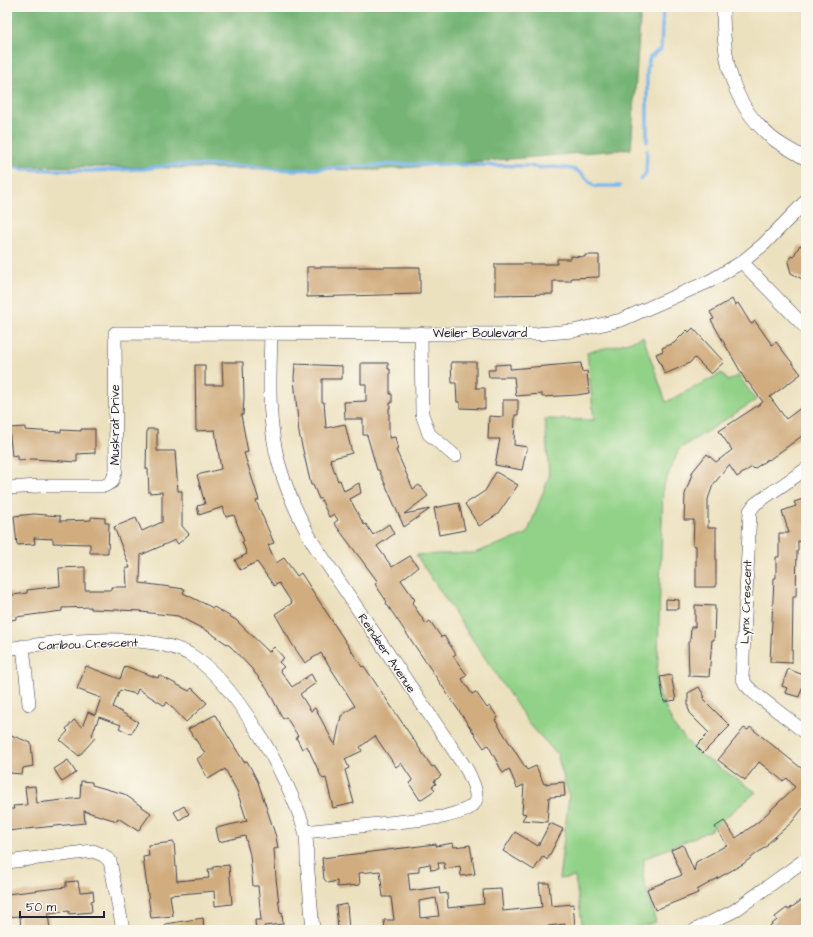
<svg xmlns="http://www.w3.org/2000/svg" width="813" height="937" font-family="'Architects Daughter',sans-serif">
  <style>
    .green { fill: #92d288; stroke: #5a7a62 }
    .forest { fill: #75b474; stroke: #4c6b58 }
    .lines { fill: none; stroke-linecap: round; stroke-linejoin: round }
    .stream { stroke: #7bb6ed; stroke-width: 3.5 }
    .building { fill: #d0ac7e; fill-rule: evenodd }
    .street-casing { stroke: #403f4f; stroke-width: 14 }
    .street { stroke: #fff; stroke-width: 13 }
    .labels { text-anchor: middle; stroke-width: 3; stroke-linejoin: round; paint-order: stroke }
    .street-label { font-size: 12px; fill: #22223b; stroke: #fbf7ec }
  </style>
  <rect width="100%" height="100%" fill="#fbf7ec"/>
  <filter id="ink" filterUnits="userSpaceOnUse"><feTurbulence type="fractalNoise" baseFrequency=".025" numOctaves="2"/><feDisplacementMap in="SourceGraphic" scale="8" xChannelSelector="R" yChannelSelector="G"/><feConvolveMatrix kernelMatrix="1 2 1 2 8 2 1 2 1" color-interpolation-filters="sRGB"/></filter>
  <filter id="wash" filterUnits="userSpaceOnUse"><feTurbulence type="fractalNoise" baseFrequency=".012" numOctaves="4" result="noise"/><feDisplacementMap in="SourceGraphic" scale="16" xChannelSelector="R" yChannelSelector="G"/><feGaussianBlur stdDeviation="0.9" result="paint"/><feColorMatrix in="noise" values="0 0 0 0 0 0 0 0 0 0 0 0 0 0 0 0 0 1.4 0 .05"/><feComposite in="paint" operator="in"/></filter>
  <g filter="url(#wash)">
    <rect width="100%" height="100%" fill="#ece1bf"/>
    <path class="green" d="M643,337l23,65 56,-29 6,8 10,-6 18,25 -77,49 -16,38 -6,202 18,39 23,25 58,39 -47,39 -65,28 -1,19 13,44 -29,8h-44l-8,-53 -16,2 10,-83 -12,-42 -27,-29 -114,-170 58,-2 53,-19 22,-57 -4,-58 49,1 -7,-68 29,-6z"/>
    <path class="forest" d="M7,7h634l-10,142 -254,21 -370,-4z"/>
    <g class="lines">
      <path class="stream" d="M647,142v-73l3,-12 11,-8 2,-42
        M7,166l16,3 68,2 52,-2 27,-4 78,1 25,3 24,1 103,-6 130,2c14,4 30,-2 45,4 7,2 13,11 19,16h26
        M641,180l5,-7 1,-23"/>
    </g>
    <g id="blocks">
      <path class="building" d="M800,245l6,4v32l-15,-8 -3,-11 3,-6 2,1z
        M585,255h14v22l-28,1v3h-18v13l-58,1v-31h62v-5h14v-3l14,1z
        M307,267h113v27l-113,3z
        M732,299l3,6 3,-2 13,21 4,-3 17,24 4,-3 25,32 -31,23 16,22 20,-15v29l-37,27 -1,-1 -14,10 -2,-2 -15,10 -8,-12 -16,20 -5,14v29h8v59h-20v-41l-3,-1 1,-25h-10l1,-26 8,-23 14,-17 9,8 16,-12 -13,-19 44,-29 -15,-20 -1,1 -36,-63 3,-1 -4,-7z
        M693,328l31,34 -13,12 -16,-16 -7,6 -23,10 -9,-20 7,-3 -1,-3 12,-5 13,-13 2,2z
        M222,362h21l1,35 -1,18h-2l7,37 -4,1 15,47 -3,1 18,42 -6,2 8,18 8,-5 13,18 4,-3 61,94 2,-1 68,101 2,-1 7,10 -7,5 2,3 -4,2 3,4 -15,10 -11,-17 4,-2 -12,-18 -5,4 -21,-31 -15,11 2,4 -17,8 4,9 -4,2 9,33 -21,5 -7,-30 -3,1 -2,-3 -14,-30 -5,3 -6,-12 2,-1 -12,-19 -3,2 -16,-31 -16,-20 -21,-22 -21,-14 -31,-16 -37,-4 1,-1 -51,-2v-2l-29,1v3l-46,6v2l-9,2v-28l5,-1 1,3 14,-2v-3l33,-4 -1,-18 26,-1v23h26v-3h16l-1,-19h4l-16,-41 22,-9 6,13 20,-9v-30l-13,1 -1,-24h-2l1,-40h10v22h18l3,40h4v35l7,8 -11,10 -3,-4 -34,15 -1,28 45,6 -2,4 30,15 1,-1 22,13 33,32 5,-5 10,11 -5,4 5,5 -4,3 12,17 19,-13 5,9 -16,11 11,17 4,-3 20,37 6,-29 14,-10 -34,-53 -16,10 -13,-19 -17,-30 17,-11 -13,-20 -5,3 -17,-24 -17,8 -5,-10 12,-6 -5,-12 2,-1 -10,-26 -8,2 -3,-10 -24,8 -2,-9 8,-2 -8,-29 24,-6 -6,-39 -19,1 -1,-66h10v20h18z
        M451,362h25v26h9v21l-25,-1v-6h-3l-1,-19h-4z
        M361,363h27v6h2v25h2v9h-2v5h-1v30l6,-1 3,12 -2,1 17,39 6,-4 9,11 -24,18 26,-5 -26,18 -25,-57h-2l-10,-35h-4v-16h-18l-1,-17 22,-1v-17h-5z
        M581,363l1,9 5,-1 2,22 -12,2 -35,2v-3l-26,2 -2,-19h-25l-1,-7h7v-5l15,-1v5z
        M295,364l47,2v13h-20v23h2l2,26 19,-4 7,29 -22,6 8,22 2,-1 4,11 15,-8 2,10 -11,6 14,26 2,-1 7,11 16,-11 5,10 -17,12 15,21 18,-11 8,11 -17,13 14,20 -3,3 14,21 4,-3 11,16 3,-1 12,18 -3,2 14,19 -5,4 10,15 4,-2 11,16 3,-2 8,12 -3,2 32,50 9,-4 8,18 20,-2 1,14 -16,1 -2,25 -25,-2 4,-6 -4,-1 2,-28 -7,3 -8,-19 -6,4 -15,-28 -4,3 -94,-139 -4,-6 1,-1 -12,-18 3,-2 -44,-59 4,-3 -4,-6 -5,3 -8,-18h-2l-6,-14h-2l-12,-52 -5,-55z
        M503,400h15v15h-3l-1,30 13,2 -5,23 -27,-5 5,-26h-12l1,-23 14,1z
        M25,427v3l14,1 22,1v-2l20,1v-2h14v24l-18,1v8l-44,-3 -16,1v-5l-5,1 -3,-28z
        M496,472l22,13 -20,29 -19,12 -14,-22 20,-13z
        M806,498v44l-8,-1v10h-1l-1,46h-3l-1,66 -22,-1 4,-84h2v-21h3v-24h10l-7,-22 14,-5 -2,-4z
        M459,503l6,27 -26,5 -5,-27z
        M34,514l26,2v5l31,-1v-3l14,1v5h4l-1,30h-18v-9l-37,-1v-4l-19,-1 1,6 -18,1 -3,-29z
        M666,599l13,1v9h-13z
        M695,605l20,1 -1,34h-2l-3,37 -20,-1 -1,-34h2l1,-15h4z
        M86,666l34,13 5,-13 33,12 1,-3 30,16 3,-3 15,15 -21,19 -19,-20 -2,4 -27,-17 -2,5 -16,-4 -7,17 25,15 -7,12 -12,-6 2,-3 -22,-8 -7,18 3,3 -16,18 -19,-16 8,-9 -2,-2 8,-9 8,7 6,-15 7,3 6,-17 -24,-9z
        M788,669l18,7 -7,21 -14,-4 2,-5 -5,-2z
        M671,675l5,25 -12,2 -4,-25z
        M699,687l6,10 -3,1 28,28 -27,27 -7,-7 13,-13 -18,-18 -3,-7v-15z
        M215,715l29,47 3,-1 11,21 18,55 2,11 -4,1 2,29 4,35 2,-1 1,12 -19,2 1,4h-9l-1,-10h6l-3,-34h-5l-3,-31 -5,-19 -26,6 -3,-14 31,-7 -10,-30 -12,-22 -17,10 -11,-20 8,-6 -17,-24z
        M750,727l56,45v32l-14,18 -25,22 1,1 -25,19 -46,26 1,3 -43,17 -8,-21 35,-14 -11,-25 12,-5 11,26 2,-9 31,-17 -12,-18 9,-6 12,17 22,-16 37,-35 -8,-9 -4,3 -24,-19 -14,18 -27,-20 26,-32 4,2z
        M11,735l20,8 2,23 -10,2 -1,6 -12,-1 -1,-7 -2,5v-27z
        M68,760l8,13 -14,9 -8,-13z
        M81,781l11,1v3l32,9 27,19 -13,18 -20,-13 -1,3 -33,-10 1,12 -78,8v-22h7l-1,-3 14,-1 -2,-18 10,-1 2,17 43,-5z
        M184,806l5,8 -10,6 -5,-8z
        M550,823l13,6 -16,31 -4,-4 -9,14 -31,-19 12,-19 23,14z
        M174,842l3,39 32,-3 -1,-9h5v-2l16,-2 3,39 -17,2 -1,-15 -44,4 3,21 -22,2 -8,-61 6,-1 -1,-11z
        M453,843l1,4 16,-2 5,29 -14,2 -1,-10 -15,3 -1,-6h-6l1,6 -8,1 -1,-6 -11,2v6l-11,1 2,18 29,-4 1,7 7,-1 1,15 36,-4 -1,-14 18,-1 2,22 39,-4 -3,-24h10l2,23 22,-2 2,23 -10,1v-4l-17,2v2l-6,1v1h-157l-1,-10h10l-3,-23h-8l-3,-26 -21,2 1,12 -23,2v-6l-9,2 -4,-4 -2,-21 106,-13 8,-1v2zM436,898l3,18 -19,2 -1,-17z
        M78,881l2,11 13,-1 1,9 -3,1 1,11 -23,2v-3l-21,2 2,17h-29l-1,-14 -13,1v-23l59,-7v-5z
        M806,897v29l-6,4h-35l12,-10 -2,-3 12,-9 1,2z
        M347,904l2,26h-11l-2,-24z
        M203,918l1,12h-38l-1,-6z"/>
    </g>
  </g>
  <g filter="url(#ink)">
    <use href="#blocks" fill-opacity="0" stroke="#403f4f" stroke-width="1"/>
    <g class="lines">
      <defs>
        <path id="street" d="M723,7c0,51 7,96 49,131 10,8 23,14 34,21
          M742,262l64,66
          M271,333c-1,43 -4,89 8,131 8,28 20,54 34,79l154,227c17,34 11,38 -24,47l-138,15
          M421,333l1,81 7,20 26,22
          M806,469l-51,35 -5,7 -8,166 4,8 7,7 53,41
          M7,488l32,-2h65l8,-4 4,-12 -1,-137 421,1 37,-3 48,-11 89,-39 32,-19 22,-18 42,-43
          M23,646l6,58
          M7,649c47,-8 139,-18 182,5 46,26 101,126 116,177 2,9 2,20 2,30 2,23 4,46 6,69
          M7,862l86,-11 10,4 7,6 13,69
          M695,930l39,-19 72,-52"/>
      </defs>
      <use href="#street" class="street-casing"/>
      <use href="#street" class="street"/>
    </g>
  </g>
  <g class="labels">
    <g class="street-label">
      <text x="480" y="337">Weiler Boulevard</text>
      <text transform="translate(115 425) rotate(-90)" y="4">Muskrat Drive</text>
      <text transform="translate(746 602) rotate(-88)" y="4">Lynx Crescent</text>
      <text transform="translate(88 644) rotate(-2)" y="4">Caribou Crescent</text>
      <text transform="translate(387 653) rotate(56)" y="4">Reindeer Avenue</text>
    </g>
  </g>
  <rect width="813" height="937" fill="none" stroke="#fbf7ec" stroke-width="24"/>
  <path d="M20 911v6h84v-6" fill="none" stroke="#22223b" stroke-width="2"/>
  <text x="26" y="911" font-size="12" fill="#22223b" stroke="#fbf7ec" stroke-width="3" paint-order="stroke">50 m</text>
</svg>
